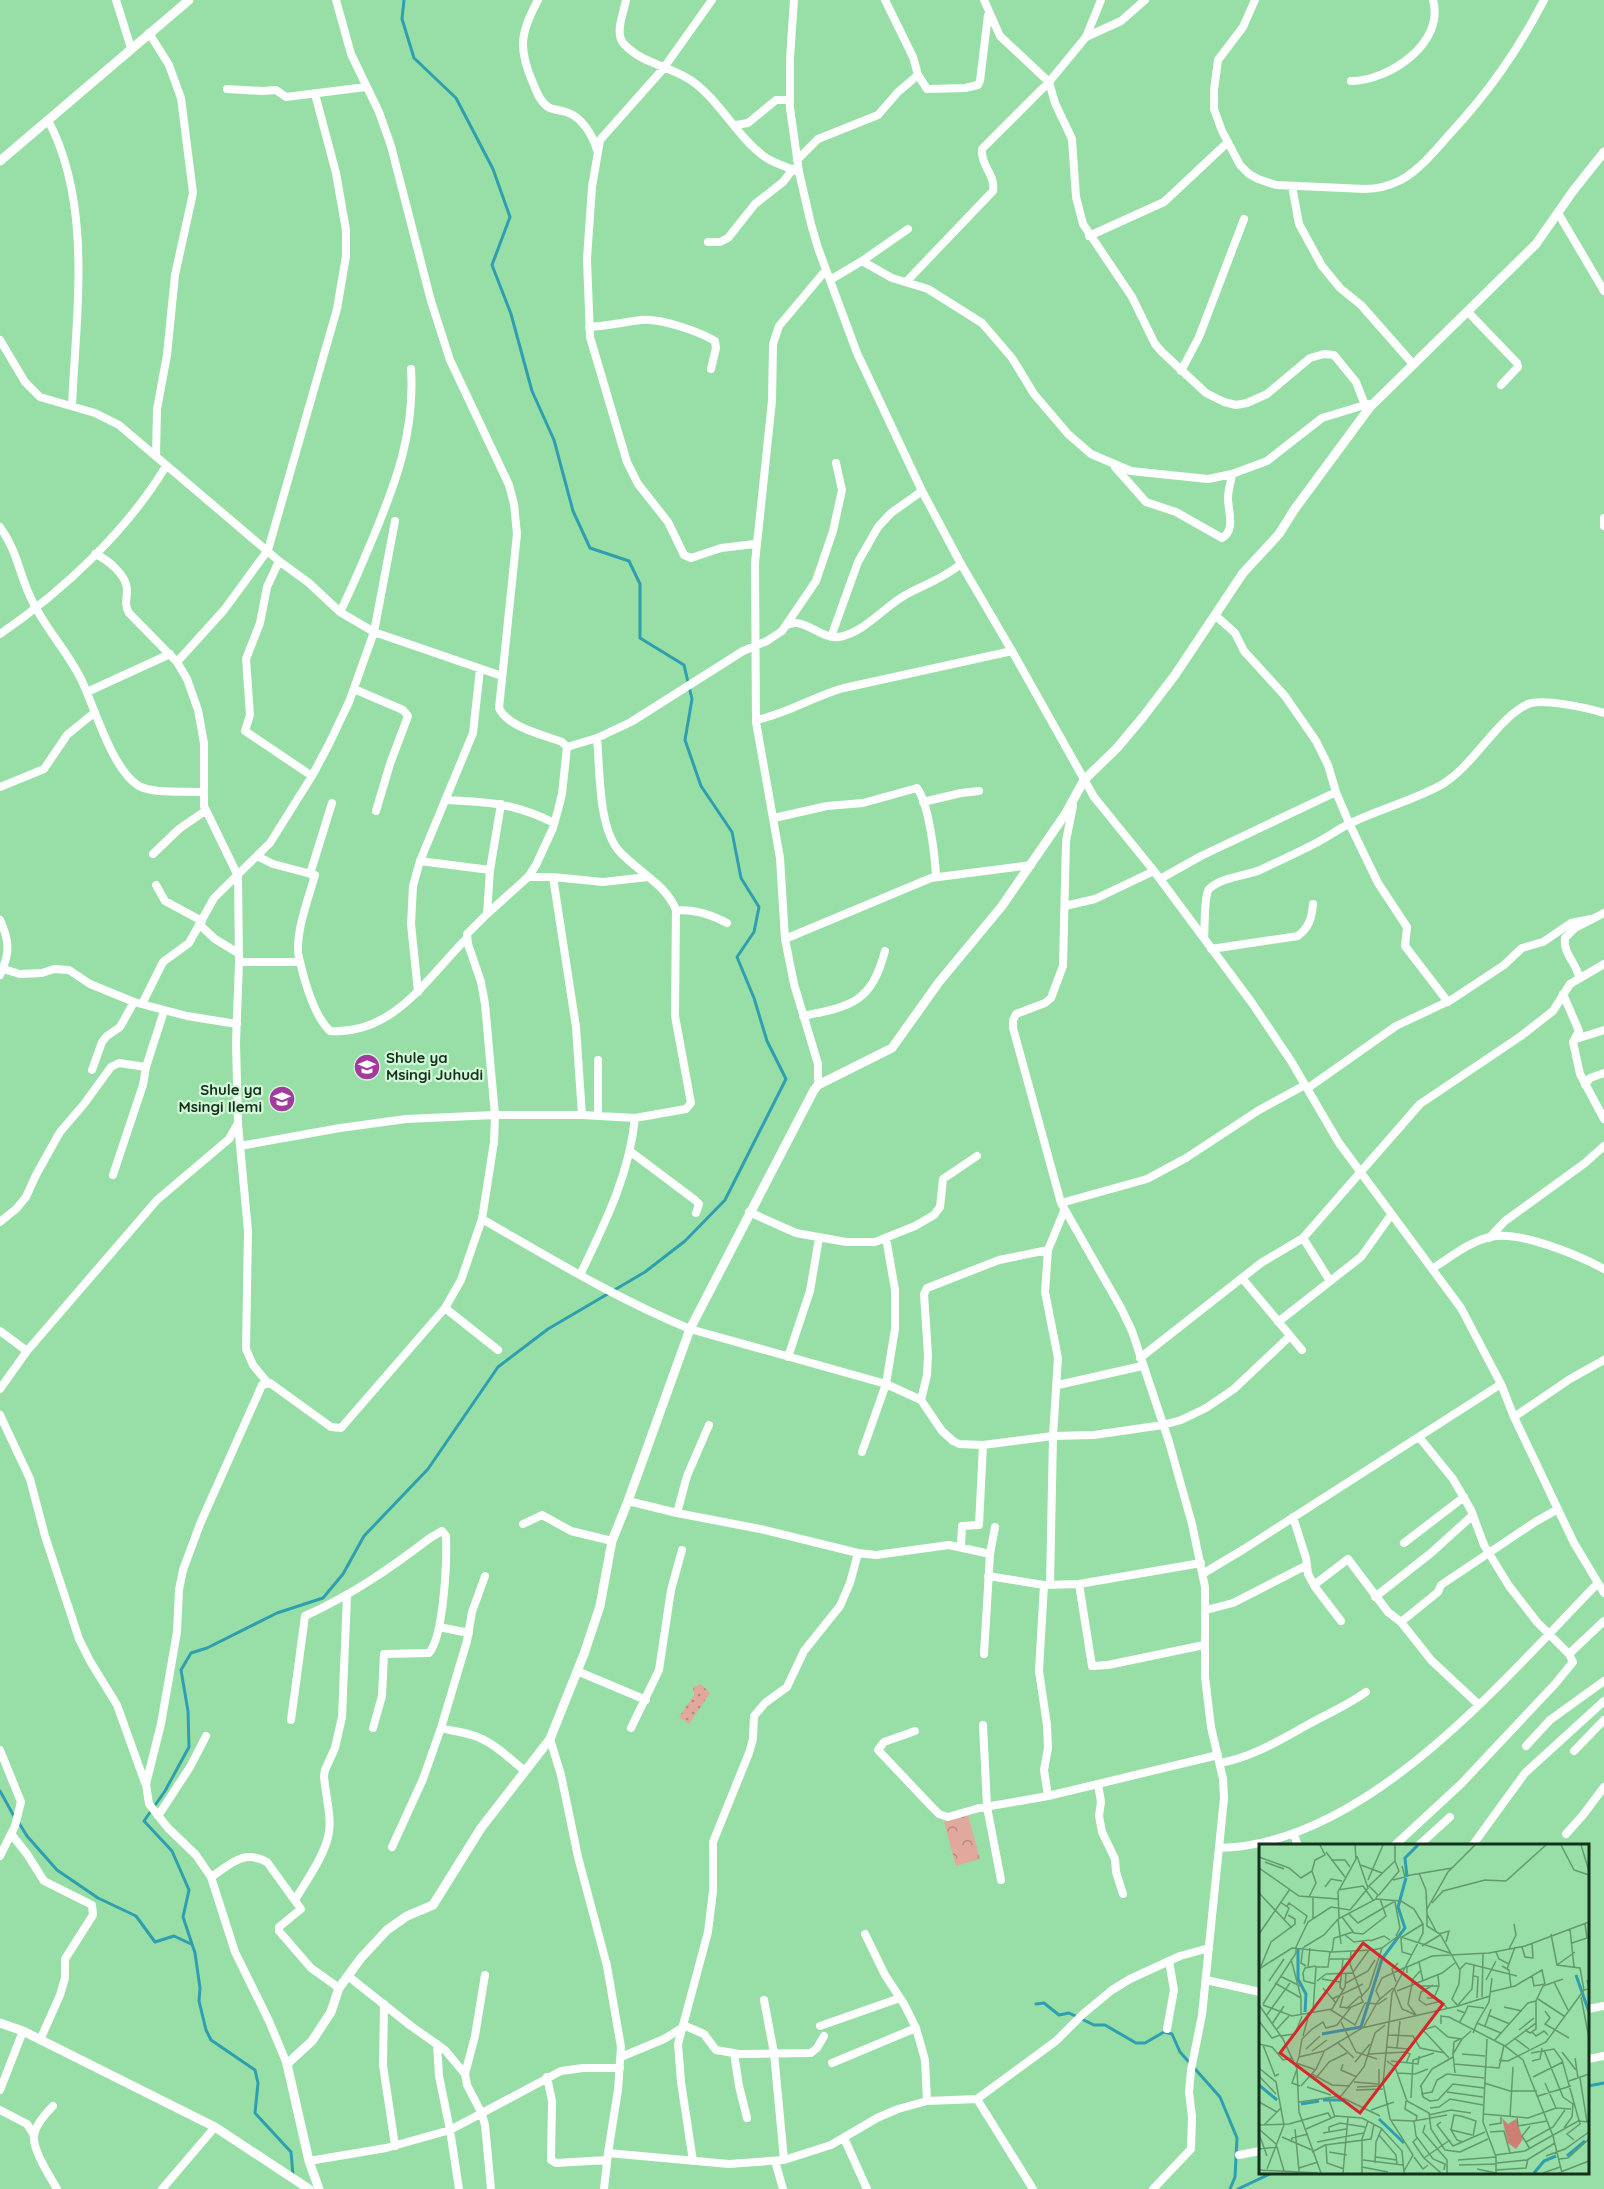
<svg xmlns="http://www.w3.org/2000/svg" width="1604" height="2189" font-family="Quicksand,sans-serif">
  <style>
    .grass { fill: url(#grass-dots) }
    .park { fill: url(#park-crowns) }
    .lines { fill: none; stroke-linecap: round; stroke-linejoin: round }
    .stream { stroke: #2f9eaf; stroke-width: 3 }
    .minor { stroke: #fff; stroke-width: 8 }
    .tertiary { stroke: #fff; stroke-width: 9 }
    .labels { text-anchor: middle; stroke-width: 4.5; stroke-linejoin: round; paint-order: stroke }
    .poi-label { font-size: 15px; font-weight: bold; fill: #14311b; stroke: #d3f7d9; text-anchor: start }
    .inset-river { fill: none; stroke: #2f9eaf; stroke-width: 3 }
    .inset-road { fill: none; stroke: #63996e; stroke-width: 1.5 }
    .view { fill: #d62828; fill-opacity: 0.15; stroke: #d62828; stroke-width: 3 }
    .inset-edge { fill: none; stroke: #14311b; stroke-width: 3 }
  </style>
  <defs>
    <pattern id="grass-dots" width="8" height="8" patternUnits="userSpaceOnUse" patternTransform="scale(1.5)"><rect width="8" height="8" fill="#e1a99e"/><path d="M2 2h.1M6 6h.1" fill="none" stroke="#b58a80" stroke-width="1.8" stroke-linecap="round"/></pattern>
    <pattern id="park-crowns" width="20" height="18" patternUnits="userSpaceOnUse" patternTransform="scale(1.5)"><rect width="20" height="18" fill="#e1a99e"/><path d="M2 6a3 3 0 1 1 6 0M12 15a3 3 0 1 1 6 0" fill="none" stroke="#b58a80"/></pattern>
  </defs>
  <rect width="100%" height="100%" fill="#97dfa6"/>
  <path class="grass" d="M701,1684l9,9 -21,31 -10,-7 15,-22 -1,-8z"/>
  <path class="park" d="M968,1815l12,44 -24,7 -12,-44z"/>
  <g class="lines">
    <path class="stream" d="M0,1791l15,27
      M19,1823l8,13 30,34 41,28 38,18 19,26 19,-6 17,8
      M1036,2004l8,-1 15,12 10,-2 25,12h11l31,18h9l19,-11 8,2 8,18 40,45 17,41 -2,39 -5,12
      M1588,2086l16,-3
      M293,2175l-2,-23 -36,-39 3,-30 -3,-13 -44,-30 -5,-10 -7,-29 1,-13 -5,-35 -12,-36 6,-27 -17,-39 -28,-30 21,-30 24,-44 -1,-36 -7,-41 10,-17 16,-5 70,-35 46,-15 20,-24 21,-38 64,-67 70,-102 50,-38 97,-57 40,-31 40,-41 61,-121 -19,-38 -13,-43 -17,-41 17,-25 5,-25 -18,-29 -9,-46 -31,-46 -16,-46 7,-41 -8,-34 -44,-27v-54l-11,-23 -39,-13 -17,-37 -19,-71 -22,-49 -21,-77 -19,-49 18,-48 -17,-48 -37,-71 -42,-40 -12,-39 2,-19
      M1238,2189l36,-17"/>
    <path class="minor" d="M116,0l15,48
      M538,0c-18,33 -20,49 -5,83 3,8 7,19 15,24 5,3 12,3 18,5 16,5 26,22 31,38
      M626,0c-2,12 -12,34 -2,44 18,20 47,22 68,37 29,21 45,56 73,76 10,7 23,10 34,15
      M712,0l-49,69 -63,71 -8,47 -5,72 3,78 37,125 11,22 30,38 16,33 7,3 30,-10 34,-4
      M794,0l-4,58v50l9,64 12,52 7,24 39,105 65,138 39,73 51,87 82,146 60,74 98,132 39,58 48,82 122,165 40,76 13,33 60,126 30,50
      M984,0l16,36 49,46 6,21 17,36 4,58 7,27 49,73 23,47 7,8 44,41 18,9 12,3 11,-2 20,-9 43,-36 14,-4 10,1 22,27 9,23
      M1255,0l-12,27 -25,33 -4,30v19l8,22 18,34 9,9 9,5 18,6 89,4c13,0 24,-3 36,-9 18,-10 33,-28 47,-44 40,-43 69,-84 96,-136
      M149,33l20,32 12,33 12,95 -18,82 -8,80 -10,54 -1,47
      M1086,37l35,-16 24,-21
      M918,75l9,14 38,-1 13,-3 2,-4 8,-66
      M1351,81c38,0 94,-38 82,-81
      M227,89l35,2 14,-1 10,7 80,-10
      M48,120c45,85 28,193 24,286
      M736,125l12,-2 28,-23h14
      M797,160l21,-21 60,-24 20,-23 20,-17 -5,-18 -28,-57
      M1292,186l7,38 23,42 18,22 21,17 52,59
      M1558,213l46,78
      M1089,236l75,-34 64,-60
      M708,242h12l8,-4 27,-34 28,-22 10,-13
      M862,261l46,-32
      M830,280l32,-19 30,17 36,11 54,34 30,35 22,36 34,40 23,20 40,17 77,8 24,-5 35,-13 55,-43 46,-14
      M906,282l87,-91c3,-16 -13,-26 -11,-42l67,-67 37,-45 15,-37
      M1467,311l50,52 1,4 -17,18
      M589,327c18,-1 35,-5 52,-7 19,-2 57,11 74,21l1,7 -5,21
      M0,340l25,42 15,15 55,16 24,12 160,136 30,22 31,29 34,20 128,44
      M1181,371l18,-34 45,-118
      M1115,467l31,35 30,10 46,26c14,-8 6,-27 6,-40 0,-8 3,-16 4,-24
      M1604,518v8
      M0,527c17,24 18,42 29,67 13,31 37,55 52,85 14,29 31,91 58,107 14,8 46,5 63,6
      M279,561l-12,26 -7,36 -14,36 4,56 -5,16 67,45
      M340,612c12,-24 22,-48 32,-72 24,-57 43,-108 39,-171
      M1215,615l20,18 9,18 41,45 31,45 12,24 8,27 13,31 29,60 29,44 -2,19 43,56
      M787,625c17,-9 34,15 52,12 27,-5 46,-32 70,-44 19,-10 35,-15 52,-29
      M0,634c63,-43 127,-103 166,-168
      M831,637l27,-75 20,-35 13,-14 31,-22
      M177,662l47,-52 44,-60 69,-241 9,-53v-26l-10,-57 -21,-79
      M354,689l49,21 5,6 -18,48 -14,47
      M87,692l83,-38
      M756,720c31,-6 58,-24 88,-32l168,-37
      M567,747l30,-9 34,-16 112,-71 24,-10 15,-10 34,-50 17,-50 9,-41 -6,-27
      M0,787l44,-18 23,-34 28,-23
      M445,800c44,2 69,3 109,23
      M923,802l38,-9 18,-2
      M1073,806l-7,35 -3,125 -12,32 -6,5 -29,11 -3,6v8l48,175 60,105 11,23 37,111 23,82 13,63v90l6,50 12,52 1,19 -22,217 -11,55 -2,22 3,25 -1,32 -38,40
      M774,818l53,-12 36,-3 54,-15c12,16 18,68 19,89
      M153,854l26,-25 26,-18
      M257,856l16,8 42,11c-7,25 -18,52 -17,78 5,23 15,62 32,78 64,4 97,-53 137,-93
      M420,861l70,9
      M310,874l22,-71
      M528,877h25l50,5 45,-5
      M553,877l23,150 6,88
      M1160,879l41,-23 135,-64
      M156,885l9,16 37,20
      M1065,906l30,-7 59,-28
      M676,910c20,0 34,4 51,13
      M487,914l3,-44 11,-66
      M0,920c10,22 10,33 0,55
      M200,925l15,14 23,14
      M1204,938c1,-10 0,-43 5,-49 12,-12 36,-13 51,-19 19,-9 39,-18 58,-28 10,-5 20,-13 31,-18 30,-15 63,-23 92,-39 33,-19 56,-67 87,-81 14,-6 60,4 76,9
      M785,939l146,-61 100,-13
      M1211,949l87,-13c11,-9 14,-18 15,-32
      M239,962h61
      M0,968l20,6 22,-1 12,-4 15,1 21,14 44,18 53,14 50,8
      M1579,977c-3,-15 -16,-23 -14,-39l10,-10 29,-15
      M418,992l-7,-68 2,-38 7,-25 53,-128 7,-64
      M1563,994l16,37 -6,11 7,32 24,45
      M142,1004l21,-42 26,-19 25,-45 56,-55 42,-67 16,-30 21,-44 25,-70 21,-111
      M803,1016c49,-10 68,-13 82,-65
      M1576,1039l28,-9
      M598,1060v56
      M92,1070l10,-28 5,-6 13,-9 14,-25
      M818,1085v-21l-24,-80 -9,-45 -5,-81 -24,-136 -1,-159 17,-162 1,-57 6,-18 47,-56
      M1585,1085l5,-7 14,-5
      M1308,1088l88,-62 55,-26 53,-35 18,-17 21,-6 28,-19 20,-4
      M238,1124l10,107 -2,118 7,16 14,17
      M240,1146l100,-18 66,-9 89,-4h87l53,3 51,-9 5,-6 -16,-87 1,-106c-10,-26 -39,-39 -57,-59 -21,-24 -19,-82 -22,-113
      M631,1152l64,48 4,4 -3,9
      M113,1175l30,-90 3,-18 18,-56
      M1061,1203l86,-24 39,-21 73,-48 46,-25
      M749,1212l47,21 50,9h29l40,-16 19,-11 6,-8 3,-28 34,-23
      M482,1219c68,39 135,80 208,110l196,55 35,16 21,31 11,10 6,3 24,1 70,-9 41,-1 69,-10 18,-5 25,-12 28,-19 56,-53
      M0,1222l16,-13 10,-12 10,-22 24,-43 24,-28 27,-37 8,-4 27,4
      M1303,1238l27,43
      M1489,1238l16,-17 80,-58 19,-17
      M1433,1268c18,-11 36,-26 57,-31 29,-7 88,18 114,32
      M580,1275c25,-52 49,-99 55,-157
      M1242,1278l60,72
      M445,1308l53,42
      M1278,1322l83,-65 30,-42
      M0,1331l27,20
      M788,1357l22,-66 9,-53
      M1140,1358l121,-95 42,-25 117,-134 101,-68 32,-25 17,-27 34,-20
      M1058,1385l84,-19
      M0,1389l27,-38 130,-151 72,-61 9,-16 -2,-80 3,-81 -1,-86 -34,-70v-63l-6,-33 -11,-31 -10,-17 -48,-49c-5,-8 -2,-14 -2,-23 0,-15 -20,-31 -32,-36
      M921,1400l6,-25 1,-20 -4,-61 3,-6 72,-28 49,-10
      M0,1415l30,64 15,57 34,103 11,22 27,44 28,78
      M1514,1417l56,-38 34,-19
      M862,1452l24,-68 9,-55v-39l-9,-52
      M628,1501l49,12 83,16 98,24 18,2 73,-10 41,9
      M677,1513l10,-37 22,-51
      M1293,1517l13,41 2,16 7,13 26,34
      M523,1524l19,-9 29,16 41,10
      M1404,1543l60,-46
      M961,1546l1,-20 17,-1 4,-80
      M1204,1573l40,-24 257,-165
      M988,1576l56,9 35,-1 122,-21
      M1079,1584l13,82 16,-1 96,-20
      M1044,1585l-5,86 8,54 1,23 -4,22 4,26
      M1050,1585l3,-149 5,-78 -13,-66 3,-42 16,-39
      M1314,1585l34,-26 40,53 13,10 30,38 48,45
      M1375,1597l56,-44 42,-38
      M1206,1610l27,-7 74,-38
      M1401,1622l37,-30 3,-7 94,-63 23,-13
      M439,1627l30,6
      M984,1654l6,-100 5,-27
      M1569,1654l35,-33
      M577,1671l69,29
      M291,1720l14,-104c48,-22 83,-46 125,-78l12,-7 4,5c1,24 -2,100 -17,117l-45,1 -2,42 -9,32
      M983,1725l4,82 14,73
      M441,1728c14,4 28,4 41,11 16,7 29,21 43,32
      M631,1728l28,-58 12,-80 11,-40
      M915,1731l-31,11 -6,8 54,57 7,7 9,3 31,-9 69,-12 170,-41
      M550,1739l11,36 17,82 29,109 14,81 -3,43 -10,63 -4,36
      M1526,1746l24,-26 54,-39
      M0,1750l21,52 -6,24 -15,30
      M1574,1751l30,-31
      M1220,1763c33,-6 60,-23 89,-39 20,-11 39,-19 57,-32
      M1098,1784l3,18 -2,14 3,16 13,27 1,13 7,22
      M158,1816l32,-49 16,-31
      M1294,1834l4,12
      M1566,1834l17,-19 21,-28
      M12,1835l15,19 17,27 48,24 1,10 -28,44v19l-5,17 -20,45
      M1394,1846l67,-62 94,-100 18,-22 -4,-8 -32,-32 -28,-36 -25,-41 -13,-35 -18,-31 -34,-42
      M1418,1846l32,-29
      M1472,1846l53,-73 79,-72
      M392,1847l31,-68 18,-51 26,-87 5,-29 13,-36
      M1219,1848c147,-3 283,-167 378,-264
      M211,1877c20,-13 32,-28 56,-15l34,47 -22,18v4l32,37 28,20
      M295,1900c11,-19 28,-42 33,-63 5,-17 -3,-43 -4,-61l1,-6 10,-22 7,-31 5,-121
      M865,1934l20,41 19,29 12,24 9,32 2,41
      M485,1975l-10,61 -10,38 2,11 15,29 3,11 6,64
      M348,1976l63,50 34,24 20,24
      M1206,1980l54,12
      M764,2000l10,53 10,107
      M384,2004l-1,61 12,81
      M1588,2009l16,-3
      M683,2025l21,9 12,16 23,4 72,-1 6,-5 7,-12
      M820,2026l80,-28
      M1167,2029l7,-39 -5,-29
      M437,2044l2,32 11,54 9,59
      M734,2053l5,33 8,32
      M621,2057l43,-18 18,-11
      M1588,2059l16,-3
      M832,2063l84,-35
      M287,2064l-18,-43 -34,-69 -24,-75 -15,-22 -28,-27 -19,-24 -3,-20 15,-60 16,-92 2,-42 4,-20 17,-46 62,-139 8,-2 61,44 10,1 104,-120 16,-28 21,-61 12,-77 1,-27 -10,-111 -4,-22 -13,-38 -1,-10 20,-20 41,-37 8,-12 17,-37 5,-18 4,-16 5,-47 -5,-5c-18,-7 -55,-15 -63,-34l18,-174 -3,-30 -5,-19 -59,-125 -19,-59 -40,-155 -12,-34 -28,-58 -15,-54
      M547,2077l5,24 -1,59 5,3 51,-3
      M0,2090l23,-59
      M977,2099l56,90
      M53,2106c-7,7 -17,19 -19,29 -2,15 16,41 23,54
      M0,2110l27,14 7,11
      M844,2138l23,51
      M608,2153l121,11 55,-4 47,-15 46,-27 21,-9 29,-8 50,-2 79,-58 27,-27 29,-24 18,-11 50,-23 29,-8
      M1239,2155l21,-4
      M309,2161l77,-13 64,-18 111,-59 22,-3h37
      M693,2161l-12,-79 -3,-38 30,-112 5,-41v-49l36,-89 4,-14 1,-23 11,-13 22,-16 17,-36 36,-45 10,-23 8,-30
      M775,2161l8,28
      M162,2189l53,-62"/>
    <path class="tertiary" d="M0,161l189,-161
      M0,2023l23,8 192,96 94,62
      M319,2189l-10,-28 -22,-97 25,-23 19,-29 8,-24 22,-30 26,-28 20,-14 26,-11 48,-77 69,-89 34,-85 16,-48 12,-65 16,-40 62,-172 124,-239 4,-5 74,-37 47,-66 63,-76 64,-93 18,-33 33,-32 26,-31 32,-42 68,-102 36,-39 15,-24 76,-103 166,-163 37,-53 31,-39"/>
  </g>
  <defs>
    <symbol id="school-disc" viewBox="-11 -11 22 22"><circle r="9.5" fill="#a33a9d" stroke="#d3f7d9"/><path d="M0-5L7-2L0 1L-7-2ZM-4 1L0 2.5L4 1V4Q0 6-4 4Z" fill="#fff"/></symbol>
  </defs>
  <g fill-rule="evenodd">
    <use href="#school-disc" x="352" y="1052" width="30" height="30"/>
    <use href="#school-disc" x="267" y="1084" width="30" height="30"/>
  </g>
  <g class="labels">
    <g class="poi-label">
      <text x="386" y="1063">Shule ya<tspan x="386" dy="17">Msingi Juhudi</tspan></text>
      <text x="262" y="1095" text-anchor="end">Shule ya<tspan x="262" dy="17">Msingi Ilemi</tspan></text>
    </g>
  </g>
  <g transform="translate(1259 1844)">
    <rect width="330" height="330" fill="#97dfa6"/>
    <path d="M243,274l6,6 8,-5 7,20 -7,10 -8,-6z" fill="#cc7f72"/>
    <path class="inset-river" d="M148,33l-2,-19 13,-13M39,105v30l8,15 -1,18M317,131l13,37M63,190l39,-7 21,-68 23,-31 -7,-21 8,-29M0,241l18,15M64,256h22M42,260l18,-3M120,275l25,24M308,312l18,-15M275,329l10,-12 12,-5"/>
    <path class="inset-road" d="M302,1l13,25 15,5M322,1l8,26M67,8l19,25M0,13l30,11 12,10 11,-7 3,-11 10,-5 -5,-10M72,16h14l5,7M6,18l19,7M102,21l21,8M0,24l40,28 39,3M160,29l7,17 1,24 9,17M146,32l47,-8M109,36l15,-35M134,36l12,-3 -3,-11M66,43l6,-8 11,2M79,46l25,-4 10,14M0,49l33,35M120,51l20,-24 -4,-10M50,53l7,-14 -4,-12M54,54v21M117,54l2,-3 -9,-9 26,-25v-16M21,58l9,6 -5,12M136,58l5,26 -4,8M173,59l11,-12 42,-11 21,1 40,-36M28,62l2,-3 18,13 -3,8M168,65l21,-37 27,-27M89,69l10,10 37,-22M83,73l12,16 9,1 23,-18 -6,-17M80,74l-1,-26 18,-33 -1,-14M79,75l3,25M311,85l4,38M0,90l31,-45M180,90l10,-3 -3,11M292,90l6,31 23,3 4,22M86,91l9,7 16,-2M143,93l21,-13M142,94l1,14 10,3M111,97l14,-5 6,4M313,99l15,-5 -2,-14M163,102l18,-11M37,103l12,-25 23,-15 19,3 18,-22 -11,-32M44,103l-2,16 5,3M45,103l20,-12 14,-16 38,-20 25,2 13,8 9,15v9l-31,60 -9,90 7,36 23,36 -9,16M263,103l3,10 8,1 -1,-15M250,105l7,-14 -2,-11M92,107l-1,13 12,32M73,108l2,-14 19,-6M237,108l3,7 10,5M32,115l10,38M70,115h21M160,118l4,19M298,121l18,-13M2,122l10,-24 24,-18v-5l-7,-4M57,122l-11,2 -2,5 1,8 12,3M243,122l7,4 2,17M49,123l2,-19M0,125l33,-21 40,4 40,-2 10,-2 16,-12 52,17M201,125l6,-6 51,13M248,125l8,-22M94,128l16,-22M148,129v-6l25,-11 57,-3 36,-7 64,-24M21,132l20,10M215,132l4,1 -1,21M273,132l2,10 11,-2M63,135l18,3M227,136l10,-19M10,137l15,-22M58,137l9,-7 27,-1M137,138l-4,-13 6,-6M295,138l14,28M16,139l26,15v17M87,139l22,-12 7,-11M174,141l-12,7 -2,8 7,5 15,-4 6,7M158,142h22l-1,-11M64,144l13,15M135,144l8,21 14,6M84,146l-3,-3 3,-28M138,147l45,-18 13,-10M231,148l25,-6 27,-16 3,14M84,152l-3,11 11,1M223,153l1,-43M322,153l8,41M168,154h7l5,-12M73,155l31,-15M121,155l-4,-8 6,-13 24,-11M279,155l26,17M106,159l13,1 9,-6M4,160l33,-51v-6M0,161l24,34 14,30 2,43 22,61M4,161l29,11 40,-7 13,-22 1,-13M199,161l14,-16 2,-24M199,162l32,-10M245,163l18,4M87,165l14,-13M72,166l24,15 10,-22M198,166l8,3 -6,10M54,167l3,-44h12l2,-15M286,167l5,7 -5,6 24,14M206,169l3,-7 16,2M157,171l-8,-11 5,-25 7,-8M229,171l22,9M7,172l24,-33M0,177l13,17 8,-3M82,178l15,30 21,7M218,179l12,-21 3,-24M13,180l12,-18M182,180v-8l8,1 56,29 18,14 30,76 9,37M226,182l6,-17M104,184l15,-27 15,-13M17,186l13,-14M260,186l15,-12M266,186l5,3 6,-4v-6M273,188l4,4 8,-5 4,4M214,189l4,-10 24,10M129,191l25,1 7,12 25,5M21,192l15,-2 7,-18M44,192l6,-22M255,194l15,11M228,195l-4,83 13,35v16M235,197l34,-38 8,-2M78,198l17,16M0,200l13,3 11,13 9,-2M4,201l12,31 4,-2M246,202l31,-23v-22l7,-15 20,-7M128,203l21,2M138,204l3,-27M47,205l14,-13M285,206l19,47 10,7M53,207l15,-11M303,208l14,18M272,209l23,-4 8,11 18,64 -13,10 7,6M110,210l37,-2 4,2 -4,9M194,210l1,-12 6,-3M203,210l23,2M40,213l3,-18 10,-10 11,-7 3,6 11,-3 14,-18 12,-5 -2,-5 8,-9 13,-40M190,214l-26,-28 12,-4 13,11 14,2 9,-8M316,214l3,20M240,216l9,1 38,-19 38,-52 5,-1 -2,-9M128,217l8,6 12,34 22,12 2,16 14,21 15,2 28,-13M132,217l27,3 1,-8M273,217l8,-2 2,-11M96,218l15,-18M37,219l20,7M84,220l-2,6 16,7M195,220l45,4 5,-23M37,221l3,-8 25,-6 38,-23 96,-22 -6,-7 7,-15 1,-14 -20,-36 -13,-8v-12M0,224l17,14 8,43 -17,44M38,225l-5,14 8,3M138,229l18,1 13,-5M196,229l-2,-19 9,-15M53,230l20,11 18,1M0,232l17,18M274,233l30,-15M57,234l13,-16 18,-9M321,234l7,44M310,237l20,-7M95,238l24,2M225,239l26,8h27M286,239l11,25M42,242l15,-17 8,-17M162,242l2,11 7,4 8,-1 15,-16 31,4M48,243l24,8M98,243l22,-1v-17M161,243l12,-18 21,-12M97,246l27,-1M188,248l36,5M162,250l11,-2 5,-12 10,-6 37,4M279,252l33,-10M69,253l7,20M84,254l37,18M152,254l2,-38 21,-7M147,257l-1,8 12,7 -1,5M0,258l18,10M40,258l42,-6 23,-29 11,-34 10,-8M171,264l9,-1 11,-8 33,6M112,266l23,-8M224,270l45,4 28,-10 15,1M170,271l22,-5 20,3M251,273l3,-50M258,273l1,9 29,-5M131,276l24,1 33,-6M155,277l2,15 17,23 12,5 -1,6M182,278l-4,3 16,21 32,-14M0,281l30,-1 39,-11 3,5M5,281l17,-17M166,281l-2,7 24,28v13M230,281l12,-2v-7M271,282l-8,10 8,13M305,284l8,-11 1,-14M36,285l4,42M47,285l30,-13 26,2 19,10 21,23 2,22M1,286l16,14M192,286l3,-15 7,1 15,5 -3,15M70,288v-5l11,-4 25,4M231,288l14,-1 6,22M64,289l23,-4M0,290l8,22M120,291l17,20 1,10M23,293l30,13M158,294l-4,4 11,16M32,298l1,-4 16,-4M58,298l47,-9M204,298l-6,-2 -6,-10 21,5M267,298l27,-15 12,-17M67,301l1,18 17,6M0,305l18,-2 7,24M53,308l13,-7 46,-6 3,-15M70,308l18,3M237,311l29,-4 53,-30 11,1M287,312l19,-7 24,-17M117,313l21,3M155,313l9,12 5,-4M300,315l9,-1 21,-19M104,316l40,5M199,316l38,-3M116,319l1,-21 6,-14M238,319l30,-3 28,-17M200,321l38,-1M103,323l26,5M40,324l19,-6M218,325l19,4M0,326l59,3M237,326l30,-2 2,-9M84,329l5,-56M103,329v-34l6,-18M182,329l-17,-15 26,-18M284,329l17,-6M299,329l31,-12"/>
    <path class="view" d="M104,99l80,61 -83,109 -80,-60z"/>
    <rect width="330" height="330" class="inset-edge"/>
  </g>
</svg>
